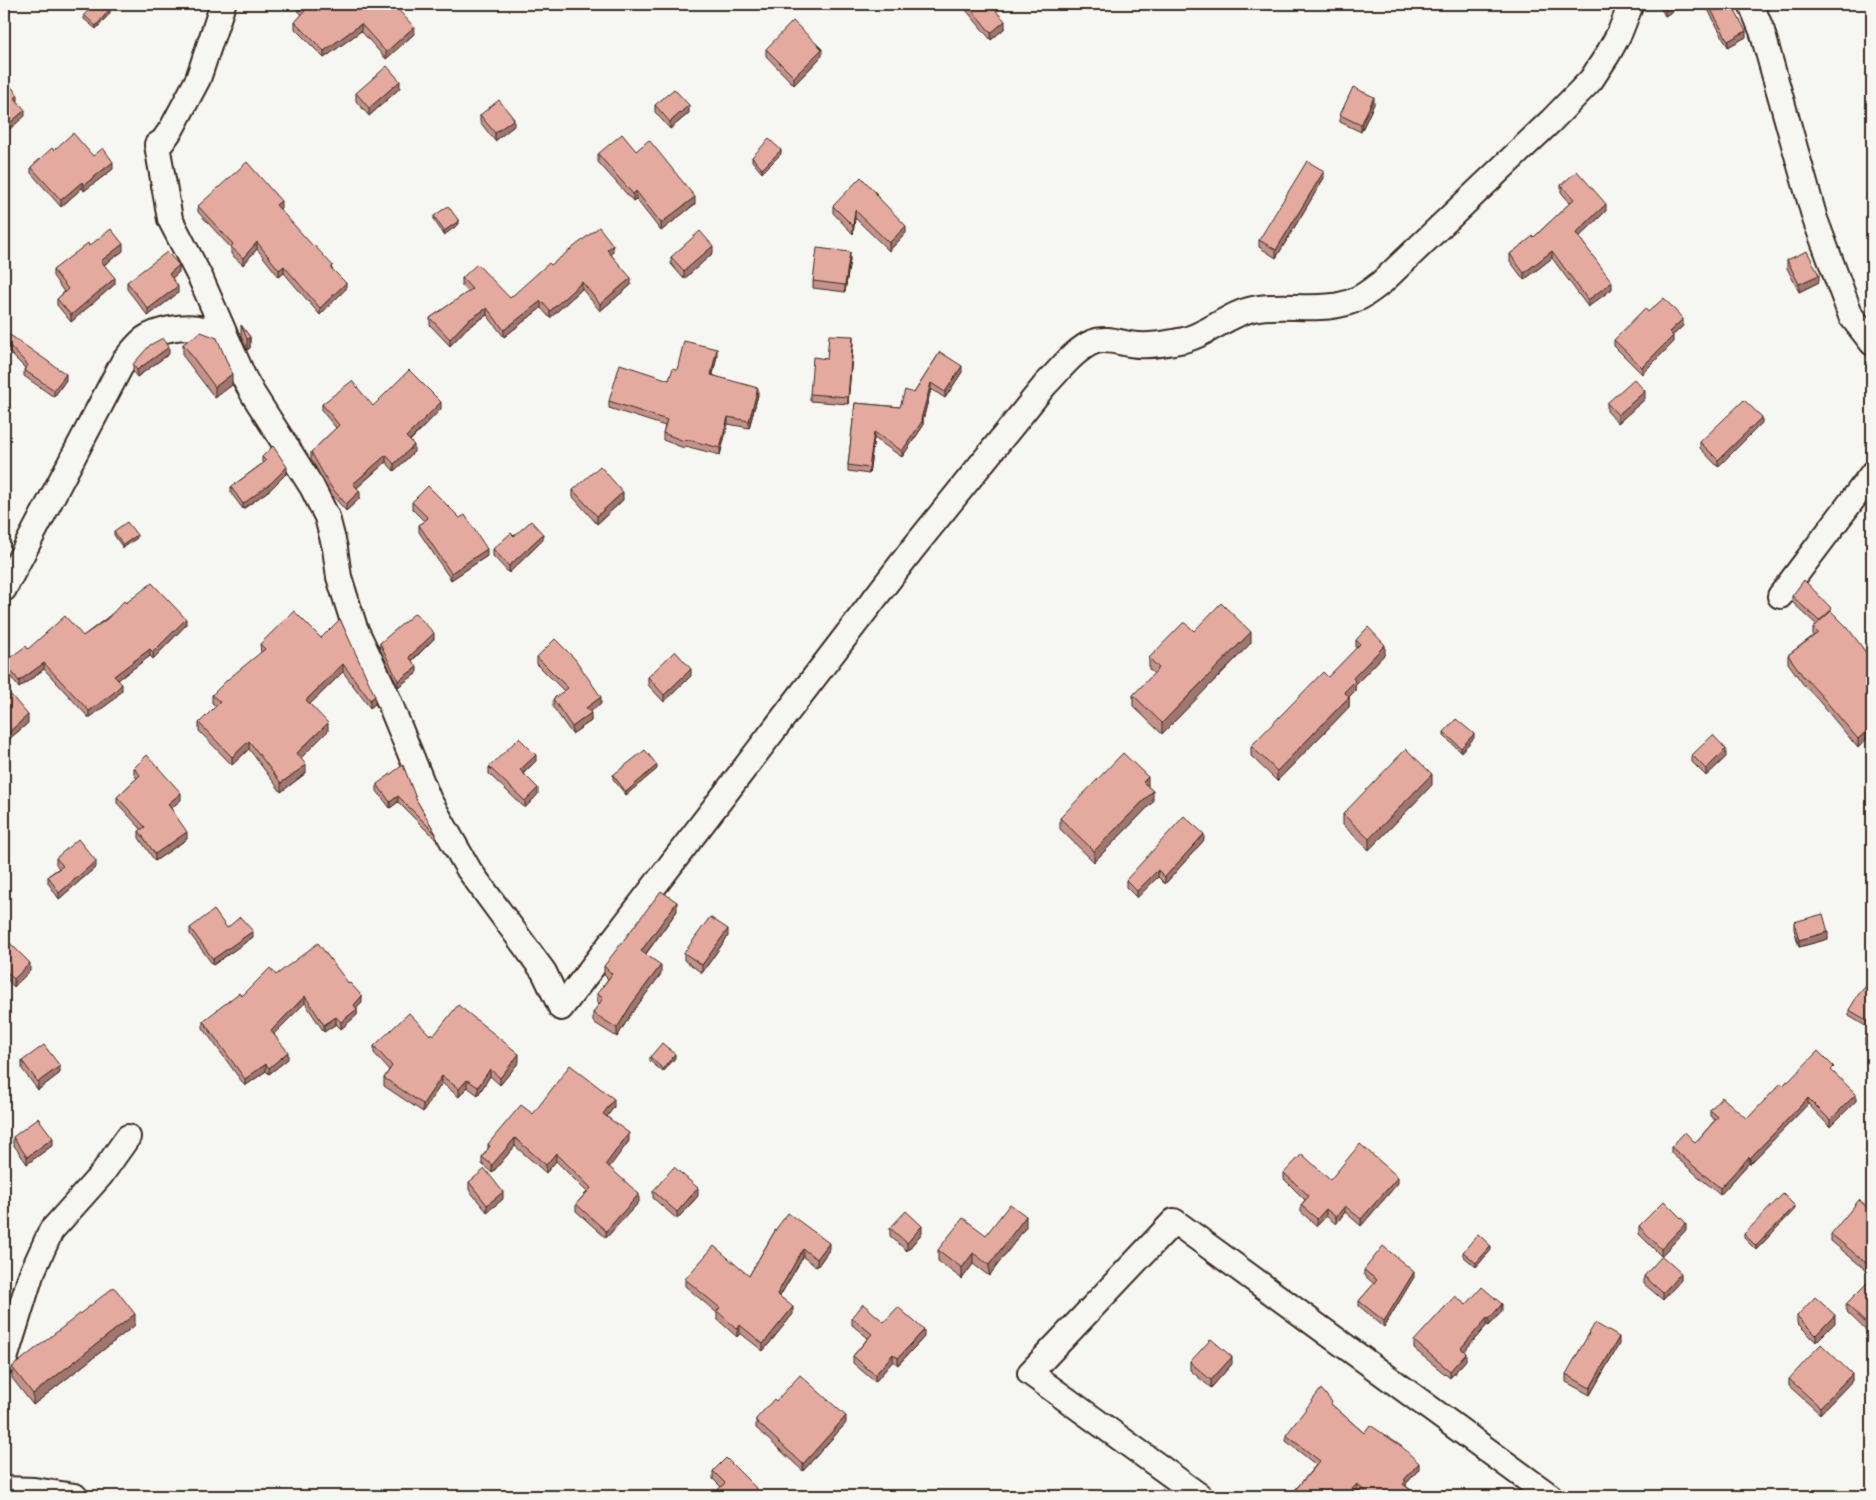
<svg xmlns="http://www.w3.org/2000/svg" width="1876" height="1500" font-family="'Gochi Hand',sans-serif">
  <style>
    .lines { fill: none; stroke-linecap: round; stroke-linejoin: round }
    .street-casing { stroke: #3b2a1e; stroke-width: 28 }
    .street { stroke: #f6f6f2; stroke-width: 24 }
    .wall { fill: #c4928a; stroke: #3b2a1e }
    .shaded-wall { fill: #a07770; stroke: #3b2a1e }
    .building { fill: #e4aaa0; stroke: #3b2a1e }
  </style>
  <rect width="100%" height="100%" fill="#f6f6f2"/>
  <filter id="ink" filterUnits="userSpaceOnUse"><feTurbulence type="fractalNoise" baseFrequency=".02" numOctaves="2"/><feDisplacementMap in="SourceGraphic" scale="10" xChannelSelector="R" yChannelSelector="G"/><feConvolveMatrix kernelMatrix="1 2 1 2 8 2 1 2 1" color-interpolation-filters="sRGB"/></filter>
  <g filter="url(#ink)">
    <g class="lines">
      <defs>
        <path id="street" d="M223,4l-25,75 -26,49 -9,13 -6,4 13,74 31,60 43,99 9,16 59,93 15,30 8,31 4,29 16,51 29,61 45,111 40,70 75,102 17,36
          M1751,4l11,27 53,188 36,97 21,27
          M4,589l119,-227c7,-8 13,-17 21,-23 14,-10 38,-13 54,-11 10,2 20,7 29,11
          M1780,596l92,-122
          M561,1008l350,-457 134,-166c14,-14 29,-35 48,-43 15,-6 31,3 46,3 14,1 31,-2 45,-5 25,-6 44,-26 69,-31 34,-7 74,6 106,-11 8,-4 15,-10 22,-15l170,-162 40,-41 17,-26 12,-22 11,-28
          M4,1362l27,-87 20,-44 50,-56 27,-38
          M4,1489l30,1 41,6
          M1200,1496l-170,-123 144,-152 376,275"/>
      </defs>
      <use href="#street" class="street-casing"/>
      <use href="#street" class="street"/>
    </g>
    <path class="wall" d="M292,4h90l4,4 28,26 -28,25 -25,-28 -37,27 -29,-29v-7l7,-7z
      M961,4h29l15,24 -14,12z
      M1658,4h26l-19,12z
      M1705,4h26l15,33 -18,10z
      M110,13l-14,16 -12,-10v-4z
      M766,49l56,7 -28,29 -28,-29z
      M400,88l-31,28 -13,-15v-8z
      M1374,104l-13,28 -21,-10v-7z
      M655,105l34,8 -19,16 -15,-17z
      M480,115l34,11 -19,15 -15,-19z
      M54,150l39,6 20,13 -29,22 -2,-3 -21,19 -30,-34v-6z
      M636,151l59,53 -34,27 -25,-32 -3,2 -35,-39v-8z
      M781,154l-19,19 -10,-12v-4z
      M1324,178l-48,80 -17,-11v-7z
      M1561,185l45,26 -27,26 33,52 -24,18 -36,-49 -28,22 -14,-19v-7l24,-17 36,-34 -9,-11z
      M877,197l29,36 -17,18 -34,-33 -2,16 -20,-21v-7z
      M198,206l83,2 -2,1 54,61 13,19 -26,26 -36,-42 -5,4 -22,-28 -14,16 -12,-11v-6l-33,-36z
      M434,216l25,8 -15,11 -10,-15z
      M89,246l34,5 -19,14 11,19 -44,38 -14,-17v-6l7,-7 -11,-16v-6z
      M613,252l-2,2 20,31 -31,26 -18,-22 -32,29 -9,-10 -37,29 -17,-22 -20,13 -17,18 -20,-21v-7l38,-26 -6,-6v-8l48,20 41,-33z
      M713,253l-29,26 -13,-15v-7z
      M850,260l-5,32 -32,-4v-7z
      M1787,260l32,22 -20,10 -12,-24z
      M179,272l-7,6 6,15 -30,23 -21,-27v-7z
      M1648,312l35,14 -11,10 1,7 -31,31 -28,-28v-6z
      M241,325l9,12v11l-3,2 -6,-14z
      M5,341l61,39 -12,17 -30,-21v-6l1,-2 -20,-20z
      M183,344l49,41 -17,13 -32,-42z
      M853,344l-5,60 -38,-3v-7l17,-35z
      M940,352l22,20 -17,26 -14,-9 -8,31v6l-21,31 -28,-19 -5,36 -21,-3v-6l7,-62 45,4 14,-14z
      M169,354l-32,23 -4,-5v-7z
      M717,356l-4,19 45,20 -9,33 -21,-4 -8,31 -35,-9 -1,2 -21,-8v-7l2,-7 -56,-18v-7l60,-21 8,-10z
      M1645,399l-27,24 -11,-12v-8z
      M322,404l51,2 68,3 -31,32 4,11 -20,19 -8,-9 -29,26 3,10 -14,13 -15,-17 -20,-35v-7l25,-24 -14,-17z
      M1762,423l-44,44 -18,-19v-6z
      M262,457l25,16 -16,16 -28,20 -12,-16v-6l32,-24 -1,-1z
      M573,490l50,10 -26,24 -24,-27z
      M412,502l48,16 27,38 -36,24 -32,-48v-7l5,-4 -12,-12z
      M114,531l23,7 -14,10 -9,-13z
      M514,536l29,4 -34,33 -16,-17v-7z
      M1792,596l40,16 35,42 5,4v76l-14,14 -40,-48 -15,-16 -15,-21v-8l25,-19v-8l4,-3 -25,-23z
      M126,603l60,22 -33,34 -3,-3 -32,24 4,10 -10,11 -23,17 -45,-49 -25,19 -15,-20v-6l24,-13 55,-13z
      M340,619l35,85 -5,4 -27,-36 -33,32 18,27 -27,27 5,15 -25,19 -32,-43 -17,16 -33,-34v-8l17,-17 -4,-3v-8l49,-42 -1,-9 61,-6z
      M1194,631l57,12 -89,91 -29,-28v-11l21,-21 -5,-5v-11z
      M434,639l-22,22 5,12 -19,14 -18,-38v-6z
      M1356,640l29,14 -30,31v6l-6,6v10l-72,74 -26,-25v-10l77,-69 28,-28z
      M537,657l64,47 -11,8 1,9 -19,13 -19,-27v-8l11,-8 -27,-27z
      M691,676l-27,26 -16,-17v-8z
      M4,701l24,22 -20,17 -4,-5z
      M1444,732l30,6 -13,14 -17,-16z
      M1692,755l34,2 -20,19 -14,-14z
      M536,761l-12,12 14,21 -13,14 -36,-34v-7z
      M134,768l47,32 -10,8 16,31 -32,22 -16,-23v-7l3,-1 -25,-27v-6l20,-19 -3,-3z
      M657,769l-31,26 -13,-16v-4z
      M377,784l40,17 19,33v6l-38,-38 -8,6 -13,-17z
      M1432,785l-63,65 -26,-25v-11z
      M1148,787l5,15 -59,60 -34,-33v-11z
      M1204,840l-39,44 -7,-7 -21,21 -11,-11v-7z
      M56,858l40,9 -37,32 -11,-16v-7l11,-8 -3,-4z
      M677,911l-31,43 15,20 -30,40 -14,23 -24,-15v-9l6,-9 -2,-1v-9l11,-15 -4,-4v-9z
      M1794,922l34,17 -29,8 -5,-18z
      M190,928h37l26,9 -40,28 -23,-31z
      M728,936l-26,37 -18,-13v-7z
      M4,937l26,34 -16,16 -10,-11z
      M276,975l86,28 -5,5v7l-16,14 -5,-5 -12,8 -19,-29 -31,31 14,25 -19,15 -3,-3 -21,15 -42,-58v-7z
      M1872,979v51l-23,-14v-6z
      M1872,1031v20l-7,-6v-7z
      M430,1035h4l85,27 -19,23 -10,-9 -12,19 -11,-8 -8,10 -17,-14 -19,29 -39,-26v-8l5,-8 -15,-17v-7z
      M650,1057l25,1 -12,14 -13,-11z
      M22,1061l38,12 -22,17 -16,-21z
      M1834,1073l22,28 -26,26 -22,-23 -58,60 -1,-1 -29,32 -49,-42v-6l24,-4 20,-23 -5,-4v-6l37,9 41,-37z
      M614,1107l-7,9 22,25 -20,26 30,35 -33,36 -30,-27v-7l11,-12 -31,-31 -10,12 -31,-27 -23,27 -10,-9v-7l6,-8v-5l45,-30z
      M13,1137l40,8 -26,19 -14,-20z
      M1284,1173l46,7 68,3 -37,43 -16,-14 -9,12 -10,-8 -9,10 -16,-14v-7l4,-5 -21,-21z
      M469,1182l34,17 -16,13 -18,-22z
      M653,1191l45,5 -21,23 -24,-21z
      M1795,1209l-39,41 -12,-12v-4z
      M1872,1212v63l-41,-34v-7z
      M1639,1226l47,4 -25,26 -22,-22z
      M1026,1227l-37,49 -16,-12 -11,15 -24,-18v-11l48,-15z
      M890,1228l32,5 -15,18 -17,-15z
      M776,1229l53,21 -12,17 -14,-10 -23,39 13,18 -30,37 -23,-18 -3,4 -20,-18v-6l-32,-27v-7l64,-3z
      M1491,1250l-15,17 -13,-11v-4z
      M1364,1270l50,7 -30,50 -25,-21v-5l15,-17 -10,-9z
      M1644,1276l37,4 -18,20 -19,-16z
      M1872,1278v58l-26,-25v-7z
      M1466,1305l36,6 -13,15 -2,-1 -23,26 2,9 -16,18 -36,-29v-8z
      M1797,1316l38,7 -19,19 -19,-19z
      M852,1318l32,4 40,15 -26,28 -5,-4 -18,21 -22,-19v-7l15,-18 -16,-13z
      M135,1325l-102,80 -21,-27v-11z
      M1619,1344l-29,51 -24,-13v-8z
      M1190,1362l42,2 -21,24 -21,-18z
      M1789,1379l63,2 -32,33 -31,-28z
      M776,1401l70,22 -43,48 -47,-43v-9z
      M1332,1405l32,28 55,36 -13,15v2l12,10h-54l-7,-6 -6,6h-61l26,-31 -30,-24v-6z
      M713,1471l51,25 -43,-9 -8,-8z"/>
    <path class="shaded-wall" d="M1672,4h12l-19,12v-8z
      M110,9v4l-14,16v-3z
      M1005,21v7l-14,12v-7z
      M361,24v7l-37,27v-7z
      M414,27v7l-28,25v-7z
      M1746,31v6l-18,10v-6z
      M822,49v7l-28,29v-8z
      M400,81v7l-31,28v-8z
      M18,95v6l-3,4v-7z
      M1374,97v7l-13,28v-7z
      M689,105v8l-19,16v-7z
      M25,110v6l-21,18v-6z
      M514,119v7l-19,15v-8z
      M781,150v4l-19,19v-4z
      M113,162v7l-29,22v-6z
      M1324,171v7l-48,80v-8z
      M82,182v6l-21,19v-7z
      M636,191v8l-3,2v-7z
      M695,197v7l-34,27v-8z
      M9,200v4l-5,5v-3z
      M281,201v7l-5,4v-7z
      M1606,204v7l-30,29v-7z
      M855,210v8l-2,16v-8z
      M459,221v3l-15,11v-4z
      M906,226v7l-17,18v-8z
      M257,242v7l-14,16v-7z
      M123,244v7l-22,16v-6z
      M613,245v7l-6,5v-7z
      M713,246v7l-29,26v-8z
      M1552,251v7l-28,22v-7z
      M850,252v8l-5,32v-7z
      M179,265v7l-10,9v-7z
      M284,266v7l-5,4v-7z
      M1819,275v7l-20,10v-8z
      M115,278v6l-44,38v-7z
      M631,278v7l-31,26v-7z
      M582,282v7l-32,29v-7z
      M1612,282v7l-24,18v-7z
      M346,283v6l-26,26v-7z
      M178,286v7l-30,23v-7z
      M541,301v7l-37,29v-7z
      M487,308v7l-20,13 -17,18v-7l17,-18z
      M1683,319v7l-14,13v-7z
      M853,336v8l-5,60v-7z
      M1673,336v7l-31,31v-7z
      M250,337v11l-3,2v-11z
      M169,347v7l-32,23v-7z
      M717,349v7l-6,26v-7z
      M962,366v6l-17,26v-6z
      M66,374v6l-12,17v-7z
      M232,374v11l-17,13v-11z
      M931,383v6l-9,34 1,-3v6l-21,31v-6l19,-32z
      M758,388v7l-9,33v-7z
      M1645,391v8l-27,24v-8z
      M441,402v7l-35,35v-7z
      M728,417v7l-8,31v-7z
      M1762,417v6l-44,44v-7z
      M874,432v6l-5,36v-6z
      M414,445v7l-20,19v-7z
      M386,455v7l-33,29v-7z
      M287,467v6l-16,16 -28,20v-5z
      M360,491v7l-14,13v-7z
      M623,492v8l-26,24v-8z
      M543,534v6l-34,33v-7z
      M137,535v3l-14,10v-3z
      M487,549v7l-36,24v-7z
      M186,619v6l-33,34v-7z
      M1251,632v11l-89,91v-11z
      M434,633v6l-25,24v-6z
      M1385,645v9l-30,31v6l-11,11v-10l9,-14z
      M150,649v7l-36,27v-7z
      M44,663v6l-25,19v-7z
      M343,664v8l-37,36v-8z
      M417,667v6l-19,14v-6z
      M691,669v7l-27,26v-7z
      M122,684v6l-10,11 -23,17v-7z
      M375,696v8l-5,4v-8z
      M601,697v7l-15,11v-7z
      M1349,697v10l-72,74v-10z
      M591,713v8l-19,13v-7z
      M28,715v8l-20,17v-7z
      M328,723v8l-31,31v-9z
      M1872,726v8l-14,14v-9z
      M1474,734v4l-13,14v-4z
      M249,741v8l-17,16v-8z
      M1726,749v8l-20,19v-7z
      M536,755v6l-16,15v-6z
      M306,765v8l-25,19v-9z
      M657,765v4l-31,26v-3z
      M1432,774v11l-63,65v-11z
      M1148,777v11l-5,-6z
      M538,788v6l-13,14v-7z
      M1153,791v11l-59,60v-11z
      M181,793v7l-13,11v-7z
      M398,796v6l-8,6v-6z
      M187,832v7l-32,22v-7z
      M1204,834v6l-39,44v-7z
      M96,861v6l-37,32v-6z
      M1158,870v7l-21,21v-7z
      M677,902v9l-36,49v-9z
      M728,929v7l-26,37v-8z
      M253,931v6l-40,28v-6z
      M1828,932v7l-29,8v-7z
      M30,963v8l-16,16v-8z
      M661,965v9l-30,40 -14,23v-9l14,-23z
      M305,996v7l-34,34v-6z
      M362,996v7l-8,8v-6z
      M357,1009v6l-16,14v-7z
      M336,1017v7l-12,8v-7z
      M288,1052v7l-19,15v-6z
      M519,1054v8l-19,23v-7z
      M675,1054v4l-12,14v-3z
      M266,1064v7l-21,15v-7z
      M60,1066v7l-22,17v-8z
      M490,1069v7l-12,19v-8z
      M442,1076v7l-19,29v-8z
      M467,1080v7l-8,10v-8z
      M1856,1094v7l-26,26v-7z
      M1808,1098v6l-58,60v-6z
      M614,1099v8l-11,15v-8z
      M629,1133v8l-23,31v-8z
      M53,1138v7l-26,19v-7z
      M515,1138v8l-23,27v-8z
      M556,1153v8l-10,12v-8z
      M1749,1157v6l-29,32v-7z
      M1398,1177v6l-37,43v-7z
      M698,1188v8l-21,23v-7z
      M503,1192v7l-16,13v-7z
      M639,1194v8l-33,36v-7z
      M1345,1206v6l-9,12v-7z
      M1795,1206v3l-39,41v-4z
      M1326,1209v7l-9,10v-7z
      M1026,1216v11l-37,49v-11z
      M1686,1223v7l-25,26v-7z
      M922,1226v7l-15,18v-8z
      M829,1243v7l-12,17v-8z
      M1491,1246v4l-15,17v-4z
      M803,1249v8l-26,44v-7z
      M973,1253v11l-11,15v-11z
      M1414,1272v5l-30,50v-6z
      M1681,1273v7l-18,20v-7z
      M1502,1304v7l-13,15v-7z
      M793,1307v7l-30,37v-7z
      M135,1314v11l-102,80v-11z
      M1835,1315v8l-19,19v-7z
      M1487,1318v7l-26,30v-7z
      M740,1325v8l-3,4v-8z
      M924,1330v7l-26,28v-7z
      M1619,1337v7l-29,51v-7z
      M1466,1353v7l-16,18v-7z
      M893,1354v7l-18,21v-7z
      M1232,1357v7l-21,24v-8z
      M1852,1374v7l-32,33v-7z
      M846,1416v7l-43,48v-7z
      M1419,1463v6l-13,15v3l-3,-3 1,-4z
      M1357,1484v6l-6,6h-6z"/>
    <path class="building" d="M94,4h10l6,5 -14,17 -12,-11z
      M298,4h84l4,4 5,-4h2l21,23 -28,25 -25,-28 -37,27 -29,-29 10,-11z
      M967,4h23l15,17 -14,12z
      M1662,4h10l-7,4z
      M1708,4h23l15,27 -18,10z
      M793,21l29,28 -28,28 -28,-28z
      M387,66l13,15 -31,27 -13,-15z
      M4,78l14,17 -3,3 10,12 -21,18z
      M1353,87l21,10 -13,28 -21,-10z
      M674,89l15,16 -19,17 -15,-17z
      M499,100l15,19 -19,14 -15,-18z
      M73,133l20,23 10,-8 10,14 -29,23 -2,-3 -21,18 -30,-33 21,-19 2,2z
      M622,134l14,17 13,-11 46,57 -34,26 -25,-32 -3,3 -35,-40z
      M769,139l12,11 -19,19 -10,-12z
      M1307,161l17,10 -48,79 -17,-10z
      M247,162l34,39 -5,4 37,41 1,-1 19,21 -2,2 15,15 -26,25 -36,-42 -5,4 -22,-28 -14,16 -12,-11 2,-3 -35,-38z
      M1577,171l29,33 -30,29 36,49 -24,18 -36,-49 -28,22 -14,-19 23,-18 1,1 40,-38 -13,-14z
      M861,177l16,17 -1,1 30,31 -17,17 -34,-33 -2,16 -20,-20z
      M4,196l5,4 -5,6z
      M448,206l11,15 -15,10 -10,-15z
      M599,227l14,18 -6,5 24,28 -31,26 -18,-22 -32,29 -9,-10 -37,29 -17,-22 -20,13 -17,18 -20,-21 42,-29 -10,-11 15,-14 33,34 39,-35 2,2z
      M111,229l12,15 -22,17 14,17 -44,37 -14,-16 11,-10 -15,-19 35,-27 1,3z
      M700,231l13,15 -29,25 -13,-14z
      M817,248l33,4 -5,33 -32,-4z
      M1807,251l12,24 -20,9 -12,-24z
      M167,252l12,13 -10,9 9,12 -30,23 -21,-27z
      M1664,298l19,21 -14,13 4,4 -31,31 -28,-27 31,-32 3,4z
      M241,325l9,12 -3,2z
      M201,332l16,6 15,36 -17,13 -32,-43z
      M10,335l56,39 -12,16 -30,-20 4,-5 -23,-24z
      M829,335l24,1 -5,61 -38,-3 3,-37 14,2z
      M163,338l6,9 -32,23 -4,-5 1,-2 16,-18z
      M684,341l33,8 -6,26 47,13 -9,33 -21,-4 -8,31 -35,-9 -1,2 -21,-8 4,-13 -58,-19 11,-37 49,16 4,-12 4,2z
      M940,352l22,14 -17,26 -14,-9 -10,36 2,1 -21,31 -28,-19 -5,36 -21,-3 7,-62 45,4 5,-17 9,3z
      M409,370l32,32 -35,35 8,8 -20,19 -8,-9 -33,29 7,7 -14,13 -15,-17 -20,-35 28,-27 -17,-21 30,-23 21,25z
      M1634,379l11,12 -27,24 -11,-12z
      M1744,400l18,17 -44,43 -18,-18z
      M273,446l14,21 -16,16 -28,21 -12,-17 35,-26 -4,-4z
      M600,466l23,26 -26,24 -24,-26z
      M428,486l32,32 5,-3 22,34 -36,24 -32,-48 9,-7 -16,-16z
      M531,521l12,13 -34,32 -16,-17 18,-16 3,3z
      M127,522l10,13 -14,10 -9,-14z
      M1804,580l28,29 -13,12 -27,-25z
      M152,583l34,36 -33,33 -3,-3 -36,27 8,8 -10,10 -23,17 -45,-48 -25,18 -15,-19 22,-16 2,3 37,-33 18,20 24,-17 17,-18 2,2z
      M1221,603l30,29 -89,91 -29,-28 26,-27 -10,-10 35,-36 10,9z
      M294,611l27,27 19,-19 35,77 -5,4 -27,-36 -37,36 22,23 -31,30 9,12 -25,18 -32,-42 -17,16 -33,-34 21,-21 -8,-7 15,-15 38,-31 -5,-5z
      M1831,611l17,17 19,26 1,-1 4,5v68l-14,13 -40,-47 -15,-16 -15,-21 30,-22 -5,-5z
      M415,613l19,20 -25,24 8,10 -19,14 -18,-38z
      M1368,627l17,18 -32,33 2,3 -11,11 5,5 -72,74 -26,-25 72,-74 5,5 32,-33 -4,-4z
      M555,639l20,20 26,38 -15,11 5,5 -19,14 -19,-28 15,-11 -31,-31z
      M675,651l16,18 -27,26 -16,-18z
      M11,695l17,20 -20,18 -4,-5v-27z
      M1456,719l18,15 -13,14 -17,-16z
      M1713,735l13,14 -20,20 -14,-14z
      M519,738l17,17 -16,15 18,18 -13,13 -36,-34z
      M1406,749l26,25 -63,65 -26,-25z
      M645,750l12,15 -31,27 -13,-17z
      M1123,753l25,24 -5,5 10,9 -59,60 -34,-33z
      M147,755l34,38 -13,11 19,28 -32,22 -16,-23 6,-4 -28,-30 23,-22 -6,-7z
      M403,765l14,36 19,33 -38,-38 -8,6 -13,-18z
      M1184,816l20,18 -39,43 -7,-7 -21,21 -11,-11z
      M78,839l18,22 -37,32 -11,-17 15,-10 -7,-8z
      M661,891l16,11 -36,49 20,14 -30,40 -14,23 -24,-15 10,-15 -6,-4 15,-20 -8,-8z
      M214,910l13,18 13,-11 13,14 -40,28 -23,-31z
      M1823,914l5,18 -29,8 -5,-18z
      M710,917l18,12 -26,36 -18,-12z
      M4,937l26,26 -16,16 -10,-10z
      M318,943l31,41 1,-1 12,13 -8,9 3,4 -16,13 -5,-5 -12,8 -19,-29 -34,35 17,21 -19,16 -3,-4 -21,15 -42,-58 36,-28 3,3 28,-28 6,7z
      M1872,979v44l-23,-13 9,-15z
      M458,1005l61,49 -19,24 -10,-9 -12,18 -11,-7 -8,9 -17,-13 -19,28 -39,-26 8,-12 -18,-20 35,-33 21,22 1,-2 3,2z
      M1872,1031v14l-7,-7z
      M662,1043l13,11 -12,15 -13,-12z
      M44,1045l16,21 -22,16 -16,-21z
      M1818,1051l16,16 -3,3 25,24 -26,26 -22,-22 -58,60 -1,-1 -29,31 -49,-41 14,-15 10,11 23,-26 -8,-7 12,-13 25,22 34,-36 2,3 4,-5 1,1z
      M570,1065l44,34 -11,15 26,19 -23,31 33,30 -33,37 -30,-27 15,-16 -35,-35 -10,12 -31,-27 -23,27 -10,-8 8,-11 -2,-2 33,-39 12,9z
      M38,1118l15,20 -26,19 -14,-20z
      M1360,1144l38,33 -37,42 -16,-13 -9,11 -10,-8 -9,10 -16,-14 8,-9 -25,-23 18,-19 28,26z
      M674,1167l24,21 -21,24 -24,-21z
      M485,1169l18,23 -16,13 -18,-23z
      M1783,1194l12,12 -39,40 -12,-12z
      M1859,1200l13,12v56l-41,-34z
      M1664,1201l22,22 -25,26 -22,-23z
      M1010,1204l16,12 -37,49 -16,-12 -11,15 -24,-18 25,-32 23,17z
      M906,1211l16,15 -15,17 -17,-15z
      M788,1213l41,30 -12,16 -14,-10 -26,45 16,13 -30,37 -23,-19 -3,4 -20,-18 3,-3 -35,-29 29,-33 35,30 27,-47z
      M1478,1234l13,12 -15,17 -13,-11z
      M1383,1246l31,26 -30,49 -25,-20 18,-21 -13,-10z
      M1662,1256l19,17 -18,20 -19,-17z
      M1872,1278v51l-26,-25z
      M114,1287l21,27 -102,80 -21,-27z
      M1482,1287l20,17 -13,15 -2,-1 -26,30 5,5 -16,18 -36,-30 41,-45 11,9z
      M1815,1297l20,18 -19,20 -19,-19z
      M863,1304l21,18 14,-15 26,23 -26,28 -5,-4 -18,21 -22,-19 19,-22 -20,-16z
      M1595,1323l24,14 -29,51 -24,-14z
      M1211,1339l21,18 -21,23 -21,-18z
      M1821,1344l31,30 -32,33 -31,-28z
      M800,1375l46,41 -43,48 -47,-43v-2l18,-20 2,2z
      M1321,1389l11,13 -1,2 33,29 6,-8 31,21 18,17 -15,17 2,1 -3,3 15,12h-48l-13,-12 -12,12h-55l30,-35 -34,-26z
      M726,1458l38,38h-53l14,-13 -12,-12z"/>
  </g>
  <rect width="1876" height="1500" fill="none" stroke="#f6f6f2" stroke-width="20"/>
  <rect x="10" y="10" width="1856" height="1480" fill="none" stroke="#3b2a1e" stroke-width="2" filter="url(#ink)"/>
</svg>
